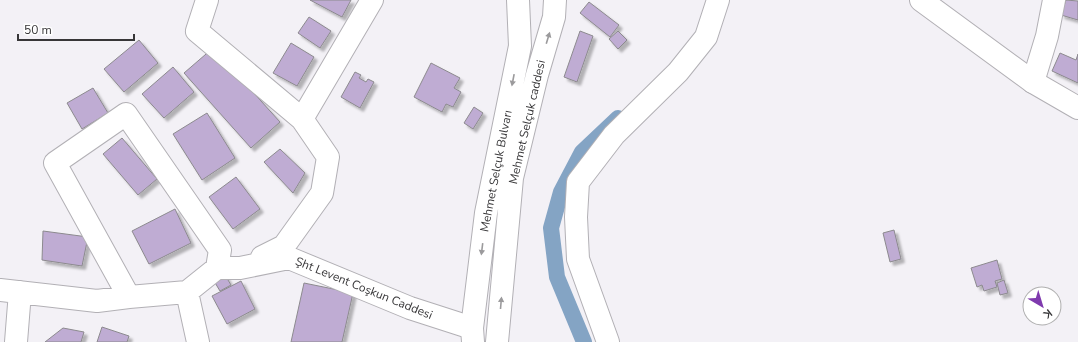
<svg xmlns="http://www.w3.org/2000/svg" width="1078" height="342" font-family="'Nunito Sans',sans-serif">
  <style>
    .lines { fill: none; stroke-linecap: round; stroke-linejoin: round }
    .canal { stroke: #84a4c4; stroke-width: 16 }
    .building { fill: #bfacd3; stroke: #8c8a8e; filter: url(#shadow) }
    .minor-casing { stroke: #b2b0b5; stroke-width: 24 }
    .major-casing { stroke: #b2b0b5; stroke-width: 24 }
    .minor { stroke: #fff; stroke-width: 22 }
    .major { stroke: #fff; stroke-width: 22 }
    .oneway { fill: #9b9a9c }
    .labels { text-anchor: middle; stroke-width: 4; stroke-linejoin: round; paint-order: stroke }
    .street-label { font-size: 12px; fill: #373638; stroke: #fff }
  </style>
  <defs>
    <filter id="shadow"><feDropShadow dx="3.5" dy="3.5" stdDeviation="1" flood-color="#0004"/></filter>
  </defs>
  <rect width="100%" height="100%" fill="#f3f1f6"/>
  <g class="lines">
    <path class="canal" d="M584,342l-27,-65 -6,-49 10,-36 21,-40 36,-34"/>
  </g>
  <path class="building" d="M310,0h41l-9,17z
    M1066,0l12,1v19l-17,-5z
    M589,2l30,23 -9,12 -30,-24z
    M309,17l22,14 -11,17 -22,-15z
    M580,31l13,5 -16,46 -13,-5z
    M618,31l9,9 -9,9 -9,-10z
    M139,40l19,23 -34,29 -20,-23z
    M291,43l23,14 -17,29 -24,-13z
    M213,48l67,74 -29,26 -67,-75z
    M1060,53l16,7 2,-6v29l-26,-12z
    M431,63l29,15 -6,10 7,4 -8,15 -7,-3 -4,8 -28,-15z
    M173,67l21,25 -30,26 -22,-24z
    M355,72l6,3 -2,3 7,4 2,-3 6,3 -14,26 -19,-11z
    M93,88l15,25 -26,16 -15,-26z
    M474,107l9,6 -10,16 -9,-6z
    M207,113l28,45 -33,22 -29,-46z
    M122,138l35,41 -19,16 -35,-41z
    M280,149l25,24 -12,20 -29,-31z
    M236,177l24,32 -27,20 -24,-32z
    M175,209l16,34 -42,21 -17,-33z
    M894,230l7,29 -11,3 -7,-29z
    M43,231l45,6 -6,29 -40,-6z
    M997,260l5,19 -7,2 2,6 -13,4 -2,-6 -5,2 -6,-19z
    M225,275l6,10 -11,6 -6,-10z
    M1004,280l4,13 -8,2 -3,-12z
    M241,281l14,28 -28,15 -15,-28z
    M304,283l49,10 -11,49h-51z
    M102,327l27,9 -2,6h-30z
    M63,328l21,4 -3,10h-36z"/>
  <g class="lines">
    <defs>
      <path id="minor" d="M207,0l-10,31 105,88
        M1033,82l14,-46 7,-36
        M262,257l22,-11 38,-53 6,-36 -26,-38 70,-119
        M0,290l97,11 32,-4 58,-5 30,-24h23l49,-10 121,50 62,20
        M187,292l11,50
        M129,297l-74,-134 71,-49 94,136 -3,18
        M16,342l4,-50
        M608,342l-30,-83 -2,-42 2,-35 36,-47 64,-63 28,-35 12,-37"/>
      <path id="major" d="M921,0l112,82 45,26
        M473,342l-1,-14 14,-115 34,-167 -2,-46
        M497,342l15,-164 25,-103 17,-58 1,-17"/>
    </defs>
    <use href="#minor" class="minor-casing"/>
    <use href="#major" class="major-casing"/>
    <use href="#minor" class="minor"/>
    <use href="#major" class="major"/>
  </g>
  <defs><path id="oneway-solid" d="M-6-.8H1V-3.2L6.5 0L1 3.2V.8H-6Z"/></defs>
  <g class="oneway">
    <use href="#oneway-solid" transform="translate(548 38) rotate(-73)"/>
    <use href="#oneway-solid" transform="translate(513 80) rotate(101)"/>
    <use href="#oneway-solid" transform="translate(482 249) rotate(97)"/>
    <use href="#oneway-solid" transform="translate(501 303) rotate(-85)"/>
  </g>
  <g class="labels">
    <g class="street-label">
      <text transform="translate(527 122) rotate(-77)" y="4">Mehmet Selçuk caddesi</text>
      <text transform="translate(496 171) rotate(-79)" y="4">Mehmet Selçuk Bulvarı</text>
      <text transform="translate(364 288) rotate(22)" y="4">Şht Levent Coşkun Caddesi</text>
    </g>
  </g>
  <g transform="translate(1042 306) rotate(142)"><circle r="19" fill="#ffffff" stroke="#afafaf"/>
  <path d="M0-3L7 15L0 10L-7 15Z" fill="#7f3aae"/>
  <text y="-6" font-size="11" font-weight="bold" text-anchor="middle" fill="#373638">K</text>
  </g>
  <path d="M18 34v6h116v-6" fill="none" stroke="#373638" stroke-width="2"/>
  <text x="24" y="34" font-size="12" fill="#373638" stroke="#ffffff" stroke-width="3" paint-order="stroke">50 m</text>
</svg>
